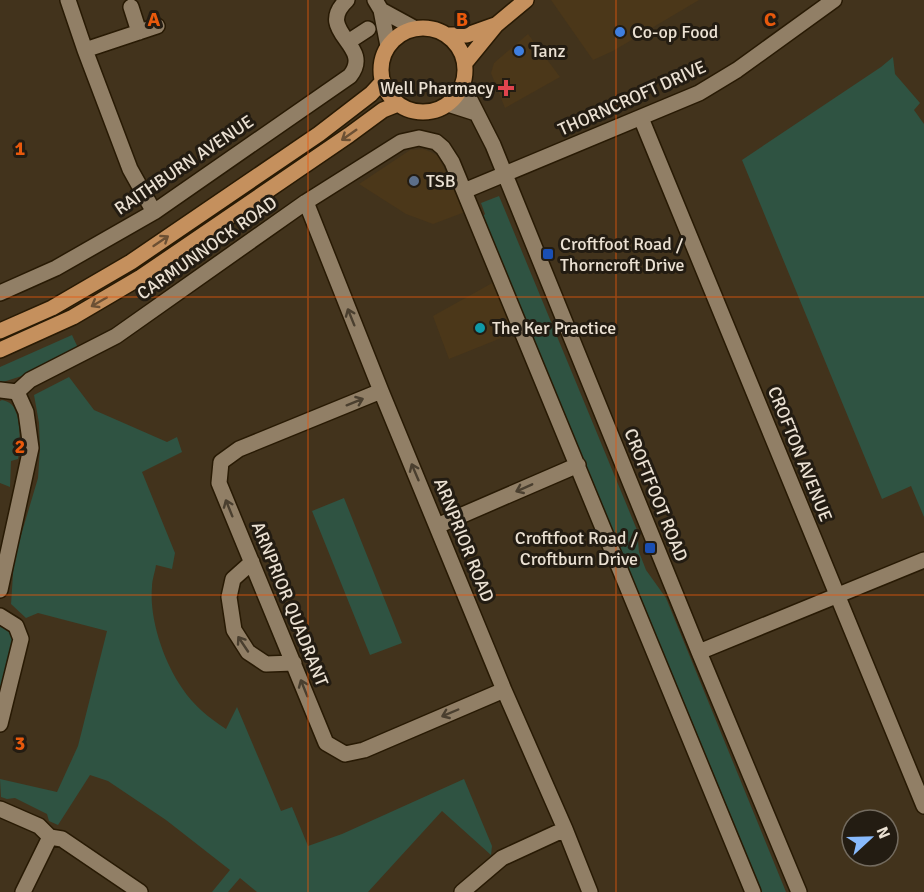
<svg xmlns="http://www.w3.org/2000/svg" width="924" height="892" font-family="Signika,sans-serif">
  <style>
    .built { fill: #4b3719 }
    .green { fill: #2f5342 }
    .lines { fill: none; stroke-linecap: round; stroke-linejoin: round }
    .minor-casing { stroke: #281a04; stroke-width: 18 }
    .major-casing { stroke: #281a04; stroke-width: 18 }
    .minor { stroke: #917f66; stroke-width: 15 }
    .major { stroke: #c5905d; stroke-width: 15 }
    .oneway { stroke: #6c5034 }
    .oneway2 { stroke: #4a3f2f }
    .grid { fill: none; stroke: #e8590c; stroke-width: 1.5; stroke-opacity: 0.55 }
    .shop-dot { fill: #3f7fe0; stroke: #231c12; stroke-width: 2 }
    .health-dot { fill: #e0444e; stroke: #231c12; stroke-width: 2 }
    .service-dot { fill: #5c6f8a; stroke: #231c12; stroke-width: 2 }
    .transit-dot { fill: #1a4fb4; stroke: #231c12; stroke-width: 2 }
    .culture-dot { fill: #0f9aa8; stroke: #231c12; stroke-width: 2 }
    .labels { text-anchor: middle; stroke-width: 6; stroke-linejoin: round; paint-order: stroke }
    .poi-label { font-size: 18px; fill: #ebe1d3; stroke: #231c12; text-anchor: start }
    .street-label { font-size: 18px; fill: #ebe1d3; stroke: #231c12 }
    .grid-label { font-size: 20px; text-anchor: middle; font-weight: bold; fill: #e8590c; stroke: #231c12; stroke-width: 6; stroke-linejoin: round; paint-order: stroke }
  </style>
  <rect width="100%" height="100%" fill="#42331c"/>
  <path class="built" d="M551,0h148l-86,51 -20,9z
    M528,34l32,43 -55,31 -14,-35 3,-10z
    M423,149l8,3 7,4 27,56 -32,12 -27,-10 -47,-30 51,-34z
    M494,282l20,51 -65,26 -16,-43z"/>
  <path class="green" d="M893,57l2,17 25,29 -6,7 10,14v393l-13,-31 -29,13 -140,-339 139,-93z
    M499,196l138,334 2,22 7,18 20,28 120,294h-24c-92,-226 -187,-451 -279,-676l2,-2 -4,-11z
    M72,335l7,15 -51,24 -28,9v-16z
    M69,377l25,33 73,32 10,-5 5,15 -40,20 33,81 -3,16 -16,-4c-1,7 -4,15 -4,22 -3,32 12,75 30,101 11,17 27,30 44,41l11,-22 44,104 11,-4 16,39 34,-12 122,-55 28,67 -1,9 -49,-44 -74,81h-111l-17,-14 -12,14h-16l18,-22 -64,-50 -58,-39 -18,-6 -32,50 -9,-4 -2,-7 -32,-16 -8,1 -6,-2 -1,-18 57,13 21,-46 29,-115 -69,-18 -12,5 -15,-14 3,-45 24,-81 2,-30 -1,-25 -5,-28z
    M2,400c4,1 7,2 9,4 11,10 9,41 7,55l-7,2 -1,26 -10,-4v-82z
    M344,498l58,145 -32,12 -58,-144z
    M0,627c9,2 13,6 14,15l-14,59z"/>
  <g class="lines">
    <defs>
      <path id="minor" d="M68,0l17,50 45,119 24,43
        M375,0l6,10 7,36
        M131,7l8,25
        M381,10l33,18
        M348,42l20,-13
        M85,50l72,-24
        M463,86l30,59 206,507 100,240
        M448,104l28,9
        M641,118l283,688
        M464,191l235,-98 38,-23 97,-70
        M306,202l75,189 123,299 61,139 25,63
        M0,293l56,-25 98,-56 196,-136c25,-31 -37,-44 -3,-76
        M0,390l17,2 13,-12 86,-44 190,-134 95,-60 18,-4 17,4 7,6 9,14 301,730
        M381,391l-142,58 -18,13 -2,21 107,260 19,11 19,-4 140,-60
        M437,526l141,-61
        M252,562l-19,17 -4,18 5,33 14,22 18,12 28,-1
        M0,590l31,-142 -5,-36 -9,-20
        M0,616l16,10 5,13 -21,85
        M699,652l225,-92
        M0,809l39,17 11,11 12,2 78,53
        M23,892l27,-55
        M462,892l40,-34 63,-29"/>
      <path id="major" d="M381 70a42 42 0 1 1 84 0a42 42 0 1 1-84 0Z
        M448,35h19l28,-10
        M465,63l31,-38 30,-25
        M0,331l52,-23 79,-46 188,-128 52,-40 12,-13
        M0,350l73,-33 68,-40 208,-142 34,-25 15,-6"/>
    </defs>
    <use href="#minor" class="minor-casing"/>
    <use href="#major" class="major-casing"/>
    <use href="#minor" class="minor"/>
    <use href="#major" class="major"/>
  </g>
  <defs><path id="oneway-shaft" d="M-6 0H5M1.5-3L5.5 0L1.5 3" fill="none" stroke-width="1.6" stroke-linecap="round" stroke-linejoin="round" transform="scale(1.5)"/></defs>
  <g class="oneway">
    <use href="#oneway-shaft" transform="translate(349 135) rotate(145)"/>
    <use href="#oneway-shaft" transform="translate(161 241) rotate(-34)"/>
    <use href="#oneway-shaft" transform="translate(99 302) rotate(150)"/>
  </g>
  <g class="oneway2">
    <use href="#oneway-shaft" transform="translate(351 317) rotate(-112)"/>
    <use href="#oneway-shaft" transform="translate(355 402) rotate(-22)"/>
    <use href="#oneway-shaft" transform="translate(415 472) rotate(-113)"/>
    <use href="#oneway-shaft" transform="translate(524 488) rotate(156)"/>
    <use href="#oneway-shaft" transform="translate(229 508) rotate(-112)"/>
    <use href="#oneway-shaft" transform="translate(243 644) rotate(-124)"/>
    <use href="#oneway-shaft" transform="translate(304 688) rotate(-112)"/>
    <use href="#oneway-shaft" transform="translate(450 713) rotate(157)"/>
  </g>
  <path class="grid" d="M308,0v892M616,0v892M0,297h924M0,595h924"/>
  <g class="shop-dot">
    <circle cx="620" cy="32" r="6"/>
    <circle cx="519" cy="51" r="6"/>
  </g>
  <path class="health-dot" d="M503 79h6v6h6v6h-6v6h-6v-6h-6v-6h6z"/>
  <circle class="service-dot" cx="414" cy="181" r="6"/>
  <g class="transit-dot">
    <rect x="542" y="248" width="12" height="12" rx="3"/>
    <rect x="644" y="542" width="12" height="12" rx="3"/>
  </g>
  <circle class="culture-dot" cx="480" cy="328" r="6"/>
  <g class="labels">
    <g class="poi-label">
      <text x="632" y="38">Co-op Food</text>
      <text x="531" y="57">Tanz</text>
      <text x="494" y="94" text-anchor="end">Well Pharmacy</text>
      <text x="426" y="187">TSB</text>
      <text x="560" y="250">Croftfoot Road /<tspan x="560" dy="21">Thorncroft Drive</tspan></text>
      <text x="492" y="334">The Ker Practice</text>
      <text x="638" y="544" text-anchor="end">Croftfoot Road /<tspan x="638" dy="21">Croftburn Drive</tspan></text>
    </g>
    <g class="street-label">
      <text transform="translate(632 98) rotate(-24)" y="6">THORNCROFT DRIVE</text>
      <text transform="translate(184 165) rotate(-34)" y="6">RAITHBURN AVENUE</text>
      <text transform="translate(207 248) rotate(-35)" y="6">CARMUNNOCK ROAD</text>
      <text transform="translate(800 454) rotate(68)" y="6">CROFTON AVENUE</text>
      <text transform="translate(656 495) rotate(68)" y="6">CROFTFOOT ROAD</text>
      <text transform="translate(464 540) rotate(68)" y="6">ARNPRIOR ROAD</text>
      <text transform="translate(290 604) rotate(68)" y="6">ARNPRIOR QUADRANT</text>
    </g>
  </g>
  <g class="grid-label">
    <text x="154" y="26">A</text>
    <text x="462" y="26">B</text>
    <text x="770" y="26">C</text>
    <text x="20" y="155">1</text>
    <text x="20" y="453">2</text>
    <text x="20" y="750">3</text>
  </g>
  <g transform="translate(870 838) rotate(68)"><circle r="28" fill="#231c12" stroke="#736b5f" stroke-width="1.5"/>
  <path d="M0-4.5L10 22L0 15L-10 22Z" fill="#88bafc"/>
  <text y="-9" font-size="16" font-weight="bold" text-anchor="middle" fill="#ebe1d3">N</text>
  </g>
</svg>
